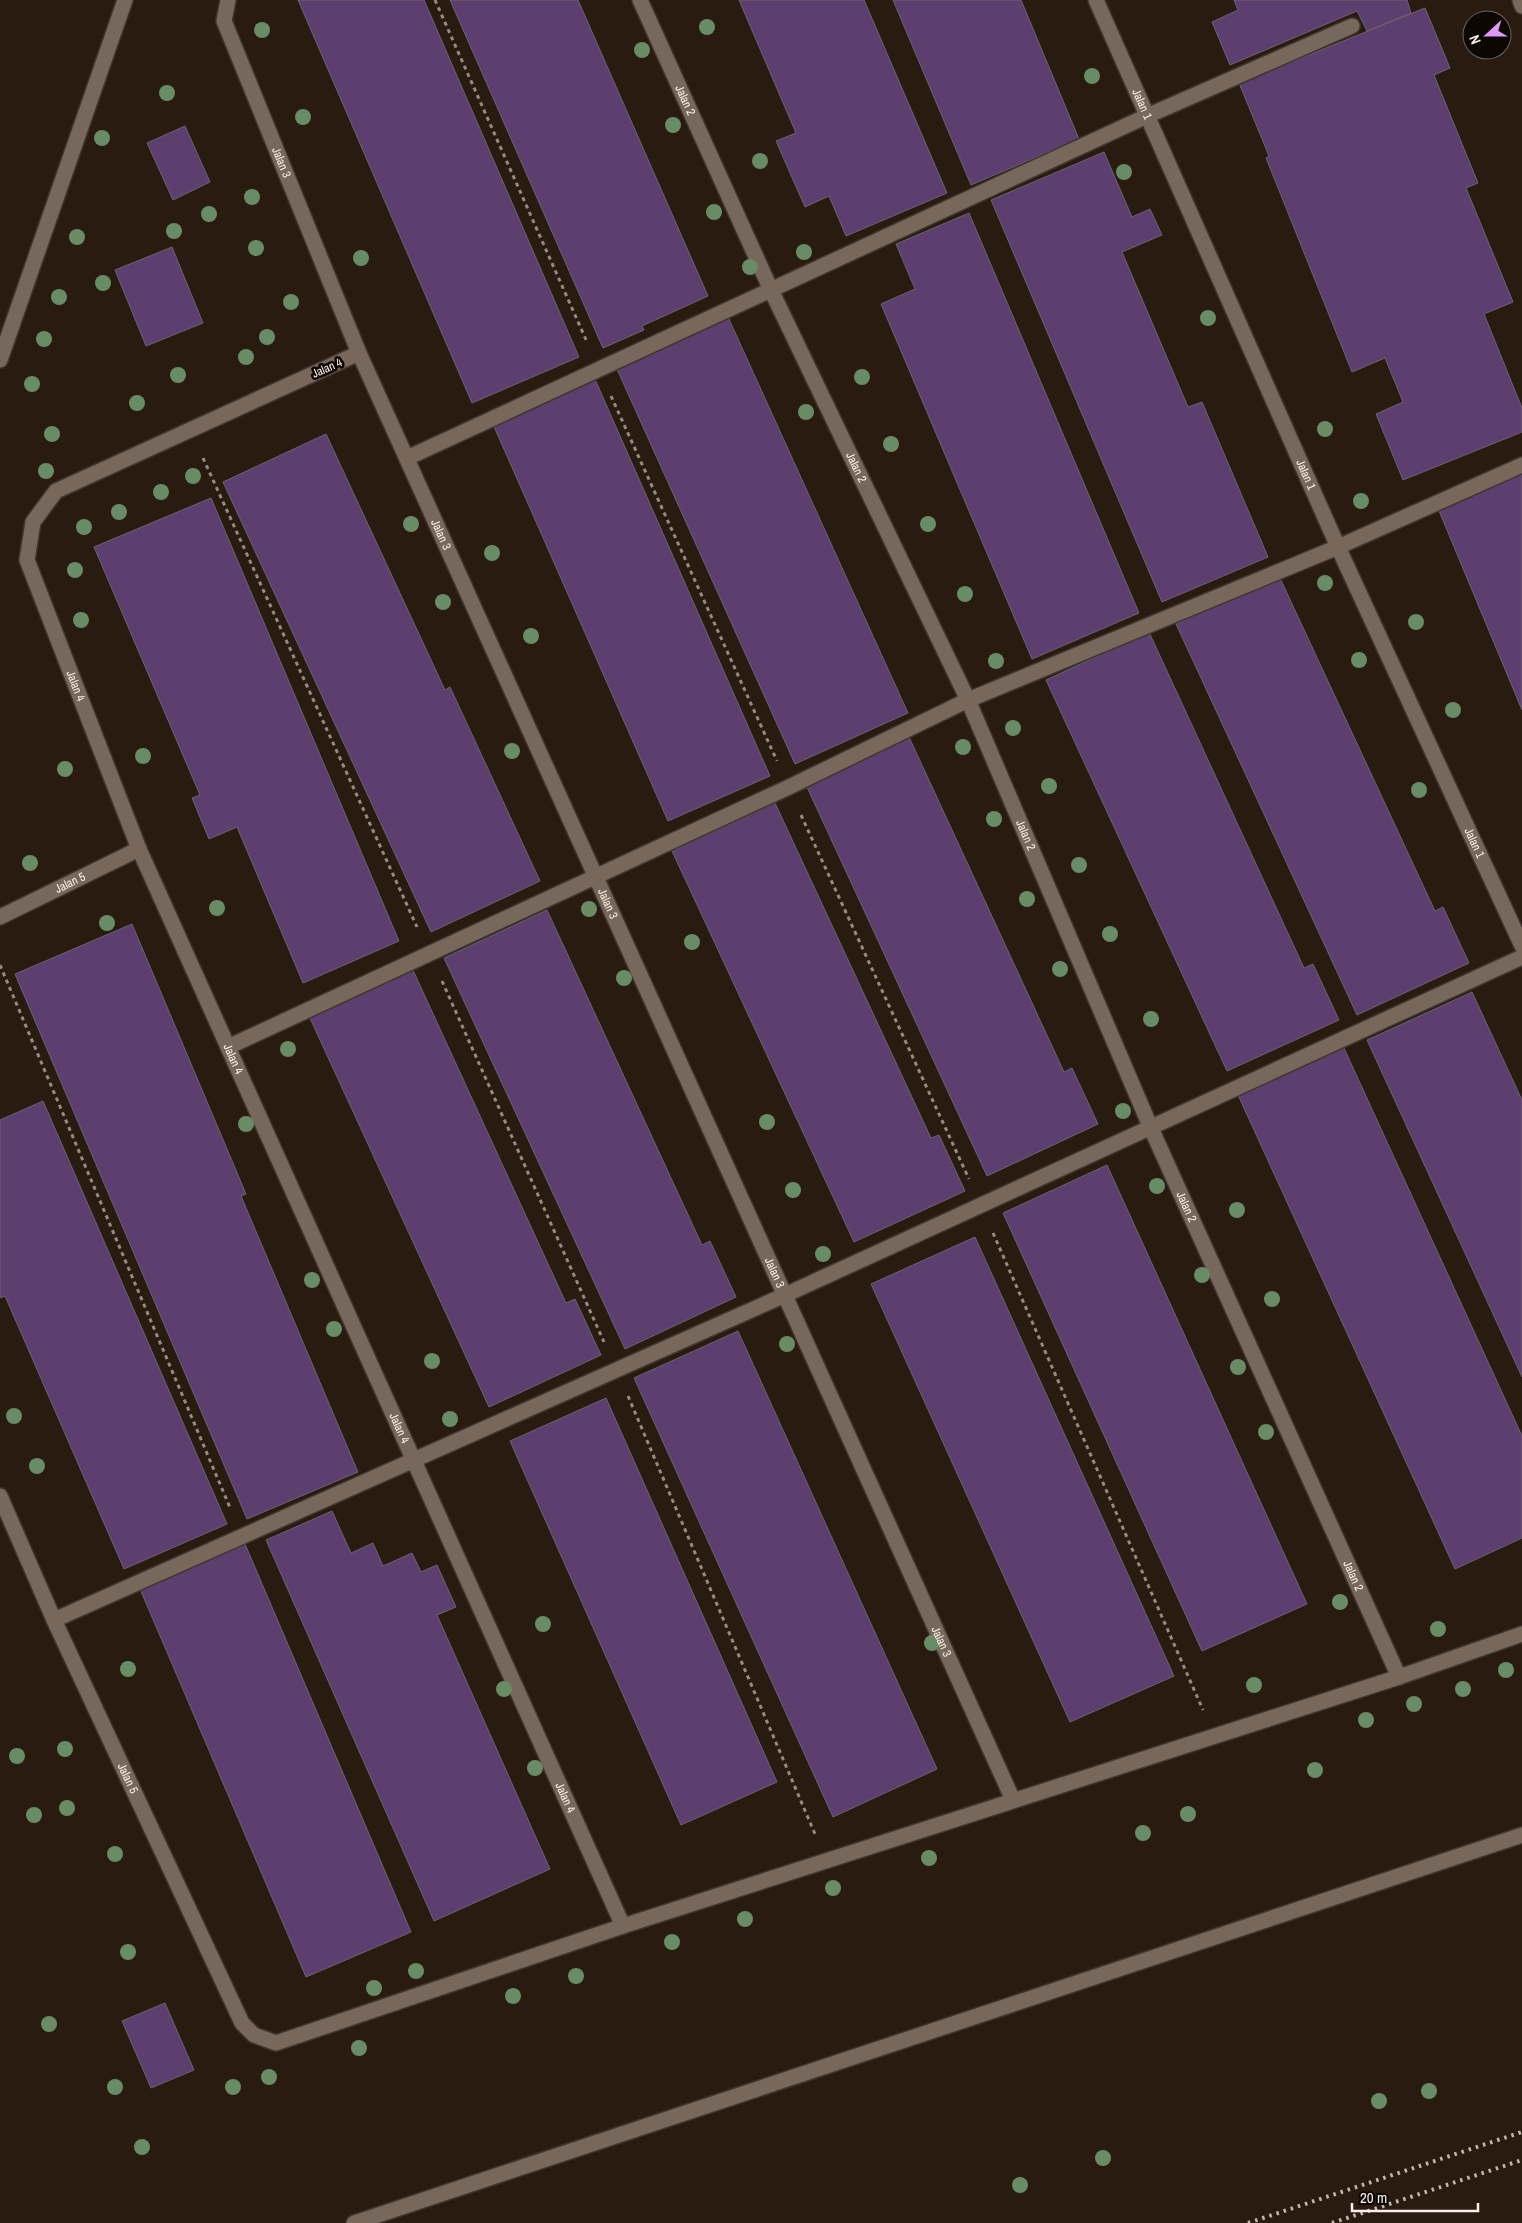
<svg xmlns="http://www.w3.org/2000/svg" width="1522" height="2223" font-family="'Archivo Narrow',sans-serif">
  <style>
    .building { fill: #5c3f6f; stroke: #6c6273 }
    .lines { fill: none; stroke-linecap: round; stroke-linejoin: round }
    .lane-casing { stroke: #40352f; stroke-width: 18 }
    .street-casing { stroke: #40352f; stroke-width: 18 }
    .secondary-casing { stroke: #40352f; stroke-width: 18 }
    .path { stroke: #968b82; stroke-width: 3; stroke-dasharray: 4 4; stroke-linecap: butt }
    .lane { stroke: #78675b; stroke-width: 15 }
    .street { stroke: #78675b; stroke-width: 15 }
    .secondary { stroke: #78675b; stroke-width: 15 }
    .rail { stroke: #c2b7af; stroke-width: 4; stroke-dasharray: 2.5 5; stroke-linecap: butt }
    .tree { fill: #688c66 }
    .labels { text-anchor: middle; stroke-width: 5; stroke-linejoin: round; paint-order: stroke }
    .street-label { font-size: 12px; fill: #faf0e9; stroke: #0d0704 }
  </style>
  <rect width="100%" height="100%" fill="#291b10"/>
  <path class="building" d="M298,0h126l155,357 -107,46z
    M450,0h128l130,296 -66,30 2,4 -41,18z
    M739,0h125l83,193 -101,43 -17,-40 -24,11 -29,-66 20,-8z
    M893,0h128l58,139 -108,46z
    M1234,0h173l4,13 -44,18 -10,-20 -127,54 -18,-43 26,-12z
    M1425,8l25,60 -16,7 44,108 -12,5 47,114 -29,12 38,94v24l-119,48 -27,-66 27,-12 -18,-44 -33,14 -86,-214 3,-2 -30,-73z
    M185,126l25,56 -37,18 -26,-57z
    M1104,152l28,65 18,-8 12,26 -40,17 66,155 14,-5 66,155 -106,45 -171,-402z
    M969,213l170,400 -107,46 -151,-355 34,-15 -19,-45z
    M172,247l31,76 -57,23 -31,-76z
    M728,317l180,396 -113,51 -179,-397z
    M594,377l176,399 -102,45 -176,-399z
    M326,434l119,256 5,-3 90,194 -109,51 -208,-450z
    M1522,471v239l-85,-204z
    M211,498l188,443 -96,42 -66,-156 -28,12 -17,-41 8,-3 -106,-248z
    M1279,576l156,335 8,-4 26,56 -112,52 -181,-391z
    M1149,632l155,336 9,-4 26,56 -112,51 -181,-391z
    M909,737l155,335 8,-4 26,56 -111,52 -181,-391z
    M775,803l156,335 8,-3 26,56 -111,51 -182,-391z
    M547,910l155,335 8,-4 26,56 -111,52 -181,-391z
    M132,924l114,270 -5,2 117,276 -111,47 -232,-545z
    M412,968l154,335 9,-4 26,56 -112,52 -180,-391z
    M1472,992l50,108v277l-155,-337z
    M1343,1046l179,390v102l-67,31 -217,-474z
    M43,1101l184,423 -103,45 -119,-273 -5,2v-178z
    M1107,1165l200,439 -105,47 -199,-438z
    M975,1237l199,439 -104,46 -199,-438z
    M738,1331l199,438 -104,48 -199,-439z
    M606,1398l171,384 -96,43 -171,-384z
    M332,1511l19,42 22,-10 10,23 29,-13 9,19 16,-7 19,42 -19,8 113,254 -116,52 -168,-381z
    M245,1544l166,388 -105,45 -166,-388z
    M165,2003l29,67 -43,18 -29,-67z"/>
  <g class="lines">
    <defs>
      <path id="lane" d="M0,360l125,-360
        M407,458l740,-342 205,-90
        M228,1047l561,-260 179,-87 370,-153 184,-82
        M54,1620l731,-325 737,-338
        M354,2223l1168,-388"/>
      <g id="street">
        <path id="s1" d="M228,0l-4,21 135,332 654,1447"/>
        <path id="s2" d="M640,0l131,290 197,410 182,426 249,551"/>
        <path id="s3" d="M1096,0l242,547 184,399"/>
        <path id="s4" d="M359,353l-303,138 -23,31 -6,38 112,289 484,1077"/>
        <path id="s5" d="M0,917l139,-68"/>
        <path id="s6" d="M0,1496l54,124 188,403 12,12 22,8 347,-117 776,-249 123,-43"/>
      </g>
      <path id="secondary" d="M1520,0l2,6"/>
    </defs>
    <use href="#lane" class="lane-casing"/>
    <use href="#street" class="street-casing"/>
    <use href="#secondary" class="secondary-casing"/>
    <path class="path" d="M435,0l152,342
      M611,396l166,365
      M203,458l214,469
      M801,815l168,364
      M0,965l231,545
      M442,981l162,361
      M993,1233l210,477
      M628,1396l187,438"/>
    <use href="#lane" class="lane"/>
    <use href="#street" class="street"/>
    <use href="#secondary" class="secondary"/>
    <path class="rail" d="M1248,2223l274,-91
      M1332,2223l190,-63"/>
  </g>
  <g class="tree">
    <circle cx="707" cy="27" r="8"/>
    <circle cx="262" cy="30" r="8"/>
    <circle cx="642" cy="50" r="8"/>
    <circle cx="1092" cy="76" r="8"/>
    <circle cx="167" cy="93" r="8"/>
    <circle cx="303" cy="117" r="8"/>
    <circle cx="673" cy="125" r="8"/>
    <circle cx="102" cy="138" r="8"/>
    <circle cx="760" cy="161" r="8"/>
    <circle cx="1124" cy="172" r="8"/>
    <circle cx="252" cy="197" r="8"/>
    <circle cx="714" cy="212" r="8"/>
    <circle cx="209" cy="214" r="8"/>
    <circle cx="174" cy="231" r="8"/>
    <circle cx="77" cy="237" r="8"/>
    <circle cx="256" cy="248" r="8"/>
    <circle cx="804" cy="252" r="8"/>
    <circle cx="361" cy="258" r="8"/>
    <circle cx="750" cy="267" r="8"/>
    <circle cx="103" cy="283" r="8"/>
    <circle cx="59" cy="297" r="8"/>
    <circle cx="291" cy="302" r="8"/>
    <circle cx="1208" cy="318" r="8"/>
    <circle cx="267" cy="337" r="8"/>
    <circle cx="44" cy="339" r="8"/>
    <circle cx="246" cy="357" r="8"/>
    <circle cx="178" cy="375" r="8"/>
    <circle cx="862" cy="377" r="8"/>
    <circle cx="32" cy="384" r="8"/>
    <circle cx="137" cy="403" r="8"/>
    <circle cx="806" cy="412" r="8"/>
    <circle cx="1325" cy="429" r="8"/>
    <circle cx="52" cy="434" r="8"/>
    <circle cx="891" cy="444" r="8"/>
    <circle cx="46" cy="471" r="8"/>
    <circle cx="193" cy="476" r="8"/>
    <circle cx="161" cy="492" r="8"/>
    <circle cx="1361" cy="501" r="8"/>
    <circle cx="119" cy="512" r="8"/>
    <circle cx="411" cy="524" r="8"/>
    <circle cx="928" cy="524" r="8"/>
    <circle cx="84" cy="527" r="8"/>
    <circle cx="492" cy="553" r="8"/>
    <circle cx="75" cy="570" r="8"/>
    <circle cx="1325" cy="583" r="8"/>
    <circle cx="965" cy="594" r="8"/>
    <circle cx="443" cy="602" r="8"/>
    <circle cx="81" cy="620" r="8"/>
    <circle cx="1416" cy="622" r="8"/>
    <circle cx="531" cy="636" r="8"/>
    <circle cx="1359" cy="660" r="8"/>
    <circle cx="996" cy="661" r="8"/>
    <circle cx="1453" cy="710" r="8"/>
    <circle cx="1013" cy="728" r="8"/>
    <circle cx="963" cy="747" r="8"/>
    <circle cx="512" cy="751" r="8"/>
    <circle cx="143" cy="756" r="8"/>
    <circle cx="65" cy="769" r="8"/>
    <circle cx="1049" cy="786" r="8"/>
    <circle cx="1419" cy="790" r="8"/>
    <circle cx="994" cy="819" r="8"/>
    <circle cx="30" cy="863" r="8"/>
    <circle cx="1079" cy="865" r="8"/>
    <circle cx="1027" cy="899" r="8"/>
    <circle cx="217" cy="908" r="8"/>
    <circle cx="589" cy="909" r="8"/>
    <circle cx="107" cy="923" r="8"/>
    <circle cx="1110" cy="934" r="8"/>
    <circle cx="692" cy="942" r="8"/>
    <circle cx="1060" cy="969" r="8"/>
    <circle cx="624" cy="978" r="8"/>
    <circle cx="1151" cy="1019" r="8"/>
    <circle cx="288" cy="1049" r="8"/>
    <circle cx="1123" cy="1111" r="8"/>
    <circle cx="767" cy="1122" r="8"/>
    <circle cx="246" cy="1124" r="8"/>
    <circle cx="1157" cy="1186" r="8"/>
    <circle cx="793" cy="1190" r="8"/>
    <circle cx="1237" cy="1210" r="8"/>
    <circle cx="823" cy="1254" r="8"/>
    <circle cx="1202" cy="1275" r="8"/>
    <circle cx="312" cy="1280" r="8"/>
    <circle cx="1272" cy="1299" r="8"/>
    <circle cx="334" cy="1329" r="8"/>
    <circle cx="787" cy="1344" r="8"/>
    <circle cx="432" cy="1361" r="8"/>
    <circle cx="1238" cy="1367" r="8"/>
    <circle cx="14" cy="1416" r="8"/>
    <circle cx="450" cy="1419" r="8"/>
    <circle cx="1266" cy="1432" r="8"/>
    <circle cx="37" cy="1466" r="8"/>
    <circle cx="1340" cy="1602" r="8"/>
    <circle cx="543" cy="1624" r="8"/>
    <circle cx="1438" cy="1629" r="8"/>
    <circle cx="932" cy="1643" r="8"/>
    <circle cx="128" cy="1669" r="8"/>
    <circle cx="1506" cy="1670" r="8"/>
    <circle cx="1254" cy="1685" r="8"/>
    <circle cx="504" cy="1689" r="8"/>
    <circle cx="1463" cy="1689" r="8"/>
    <circle cx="1414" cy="1704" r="8"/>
    <circle cx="1366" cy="1720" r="8"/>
    <circle cx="65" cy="1749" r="8"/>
    <circle cx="17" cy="1756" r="8"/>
    <circle cx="535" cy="1768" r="8"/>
    <circle cx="1315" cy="1770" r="8"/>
    <circle cx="67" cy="1808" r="8"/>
    <circle cx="1188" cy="1814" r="8"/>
    <circle cx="34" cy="1815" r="8"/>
    <circle cx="1143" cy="1833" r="8"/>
    <circle cx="115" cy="1854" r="8"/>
    <circle cx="929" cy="1858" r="8"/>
    <circle cx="833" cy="1888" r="8"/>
    <circle cx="745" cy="1919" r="8"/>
    <circle cx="672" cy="1942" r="8"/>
    <circle cx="128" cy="1952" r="8"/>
    <circle cx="416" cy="1971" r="8"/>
    <circle cx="576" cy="1976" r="8"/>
    <circle cx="374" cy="1988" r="8"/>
    <circle cx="513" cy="1996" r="8"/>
    <circle cx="49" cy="2024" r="8"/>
    <circle cx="359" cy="2048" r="8"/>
    <circle cx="269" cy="2077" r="8"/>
    <circle cx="115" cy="2087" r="8"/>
    <circle cx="233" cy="2087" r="8"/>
    <circle cx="1429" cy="2091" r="8"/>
    <circle cx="1379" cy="2101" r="8"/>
    <circle cx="142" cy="2147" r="8"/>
    <circle cx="1103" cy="2158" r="8"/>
    <circle cx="1020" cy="2185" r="8"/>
  </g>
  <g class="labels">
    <g class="street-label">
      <text dy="4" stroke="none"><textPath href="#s2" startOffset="110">Jalan 2</textPath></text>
      <text dy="4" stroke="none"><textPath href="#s3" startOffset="114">Jalan 1</textPath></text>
      <text dy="4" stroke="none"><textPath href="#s1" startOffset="174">Jalan 3</textPath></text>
      <text transform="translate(327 368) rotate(-24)" y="4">Jalan 4</text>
      <text dy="4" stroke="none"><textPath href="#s2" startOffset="515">Jalan 2</textPath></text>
      <text dy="4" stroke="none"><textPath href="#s3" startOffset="519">Jalan 1</textPath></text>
      <text dy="4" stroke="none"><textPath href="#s1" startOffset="579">Jalan 3</textPath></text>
      <text dy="4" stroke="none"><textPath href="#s4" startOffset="545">Jalan 4</textPath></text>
      <text dy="4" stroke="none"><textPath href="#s2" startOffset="920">Jalan 2</textPath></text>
      <text dy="4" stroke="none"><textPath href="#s3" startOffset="924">Jalan 1</textPath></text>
      <text dy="4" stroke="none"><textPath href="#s5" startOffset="78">Jalan 5</textPath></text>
      <text dy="4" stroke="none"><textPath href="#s1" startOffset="984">Jalan 3</textPath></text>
      <text dy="4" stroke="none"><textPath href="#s4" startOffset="950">Jalan 4</textPath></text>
      <text dy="4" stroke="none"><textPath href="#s2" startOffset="1325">Jalan 2</textPath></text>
      <text dy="4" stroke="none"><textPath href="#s1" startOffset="1389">Jalan 3</textPath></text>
      <text dy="4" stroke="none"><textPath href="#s4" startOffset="1355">Jalan 4</textPath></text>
      <text dy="4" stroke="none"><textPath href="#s2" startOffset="1730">Jalan 2</textPath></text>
      <text dy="4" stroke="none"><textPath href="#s1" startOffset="1794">Jalan 3</textPath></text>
      <text dy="4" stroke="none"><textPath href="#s6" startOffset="310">Jalan 5</textPath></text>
      <text dy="4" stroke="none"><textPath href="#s4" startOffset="1760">Jalan 4</textPath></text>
    </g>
  </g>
  <g transform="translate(1487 35) rotate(249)"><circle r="24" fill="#0d0704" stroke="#6c6460"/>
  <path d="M0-4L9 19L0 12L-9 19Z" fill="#da9af6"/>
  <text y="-8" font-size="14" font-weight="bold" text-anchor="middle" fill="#faf0e9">N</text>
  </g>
  <path d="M1352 2203v8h126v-8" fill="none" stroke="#faf0e9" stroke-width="2.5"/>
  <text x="1360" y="2203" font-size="15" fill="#faf0e9" stroke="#0d0704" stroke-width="4" paint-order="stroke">20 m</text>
</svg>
